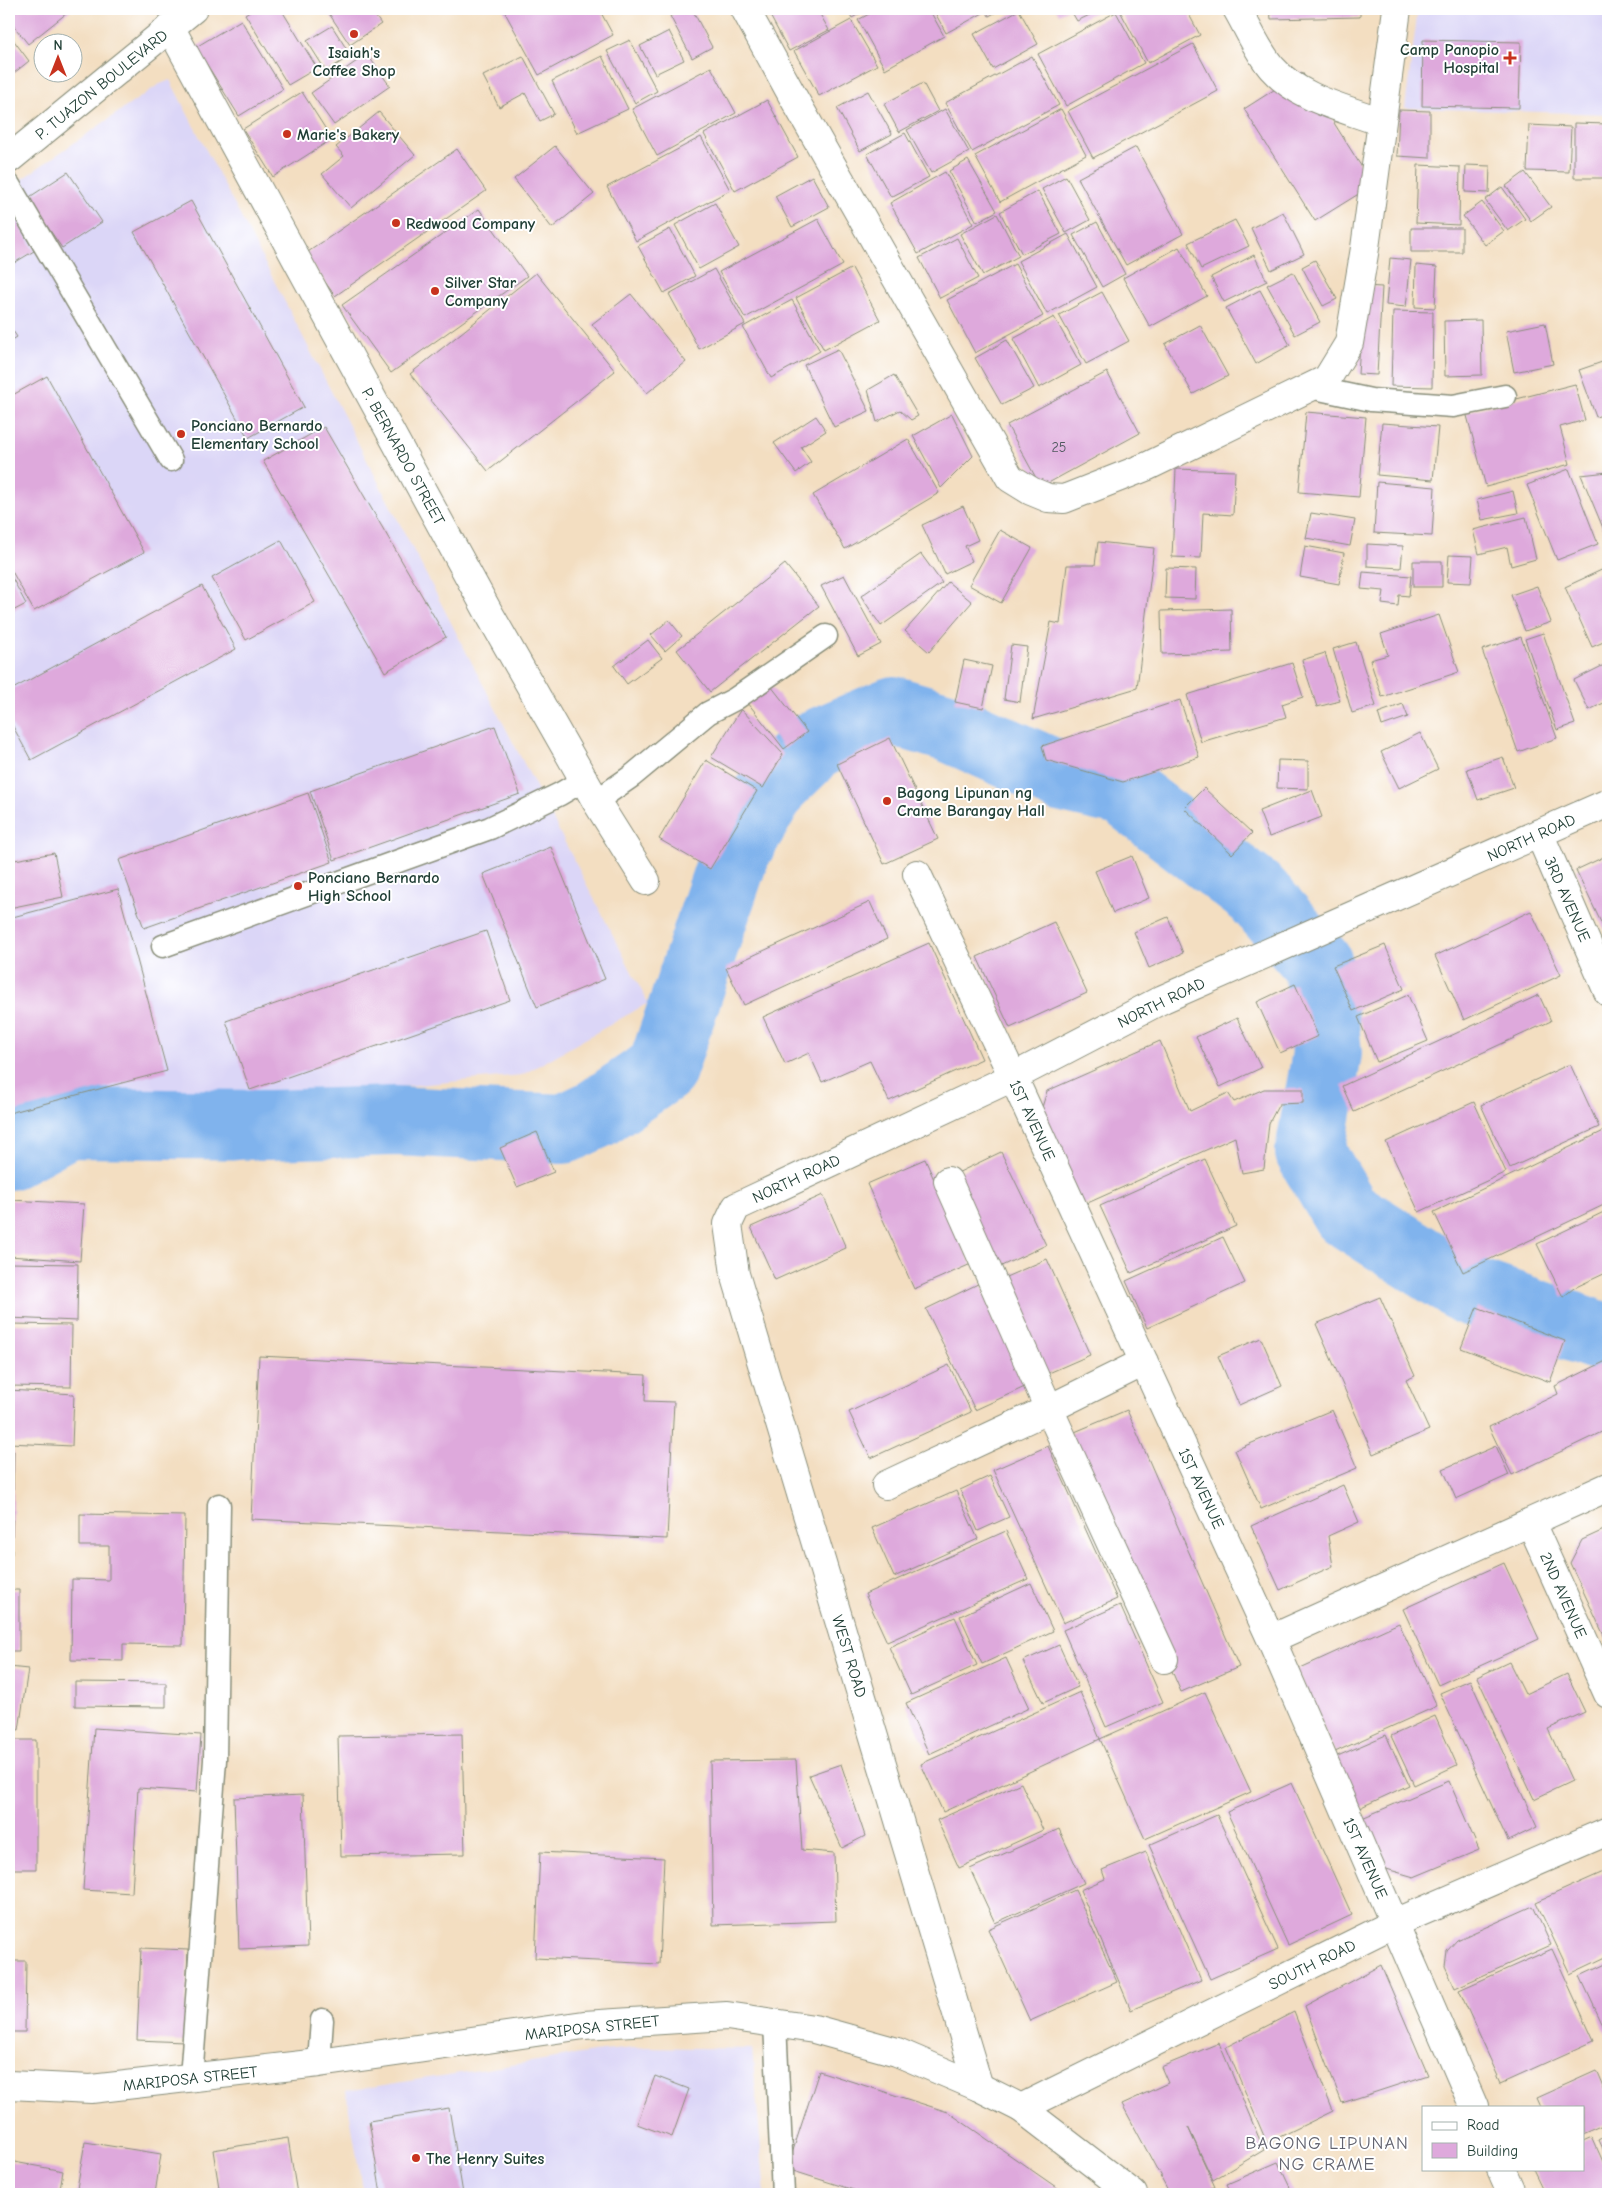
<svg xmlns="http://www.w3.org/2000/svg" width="1617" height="2203" font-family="'Comic Neue',sans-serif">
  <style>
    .built { fill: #dbd6f7 }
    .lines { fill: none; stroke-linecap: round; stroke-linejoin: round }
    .river { stroke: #80b3ed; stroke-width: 70 }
    .building { fill: #dea9dc }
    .service-casing { stroke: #898e7a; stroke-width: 25 }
    .minor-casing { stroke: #898e7a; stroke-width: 30 }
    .tertiary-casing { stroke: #898e7a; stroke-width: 30 }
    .secondary-casing { stroke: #898e7a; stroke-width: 30 }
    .service { stroke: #fff; stroke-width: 22 }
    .minor { stroke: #fff; stroke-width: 28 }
    .tertiary { stroke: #fff; stroke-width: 28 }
    .secondary { stroke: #fff; stroke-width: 28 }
    .poi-dot { fill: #c8321e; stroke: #fff; stroke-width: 2 }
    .labels { text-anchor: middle; stroke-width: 4; stroke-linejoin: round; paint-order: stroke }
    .number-label { font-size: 14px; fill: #4f585e }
    .poi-label { font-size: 16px; font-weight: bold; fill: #1f3d34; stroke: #fff; text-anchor: start }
    .street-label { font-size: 16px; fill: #1f3d34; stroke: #fff }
    .neighbourhood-label { font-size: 18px; letter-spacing: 1px; fill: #62636f; stroke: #fff }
  </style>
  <rect width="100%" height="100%" fill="#fff"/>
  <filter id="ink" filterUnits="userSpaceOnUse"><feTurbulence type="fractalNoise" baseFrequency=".02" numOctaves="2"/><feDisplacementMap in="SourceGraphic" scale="10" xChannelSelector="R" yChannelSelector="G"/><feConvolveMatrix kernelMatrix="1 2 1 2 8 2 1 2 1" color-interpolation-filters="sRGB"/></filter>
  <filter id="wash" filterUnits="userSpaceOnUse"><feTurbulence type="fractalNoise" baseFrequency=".0096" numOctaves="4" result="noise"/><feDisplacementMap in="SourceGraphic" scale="20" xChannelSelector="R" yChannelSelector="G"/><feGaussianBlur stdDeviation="1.12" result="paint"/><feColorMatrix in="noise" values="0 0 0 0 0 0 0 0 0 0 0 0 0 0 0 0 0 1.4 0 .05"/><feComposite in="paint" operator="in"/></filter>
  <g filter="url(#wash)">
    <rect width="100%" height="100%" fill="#f3dec1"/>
    <path class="built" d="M1418,9h190v105l-203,-6z
      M170,80l478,923 -126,72 -271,26 -149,8 -93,17v-938l149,-103z
      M645,2047l107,2 13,145h-402l-17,-103 247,-39z"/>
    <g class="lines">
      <path class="river" d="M9,1155l59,-32 202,2 125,-4 169,8 32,-15 66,-45 73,-216 39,-68 42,-41 78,-33 57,17 112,50 61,14 133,102 61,70 9,89 -17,99 36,61 123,78 139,48"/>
    </g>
    <g id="blocks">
      <path class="building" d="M9,9h63l-44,35 -19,-24z
        M253,9h28l36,59 -29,17 -43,-71z
        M326,9h44l11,15 -31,21z
        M503,9h96l14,26 -74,40z
        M684,9h8l20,38 -20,11 -22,-42z
        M770,9h47l12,21 -40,21 -22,-41z
        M847,9h21l-16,9z
        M878,9h51l15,27 -59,33 -27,-49z
        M933,9h50l2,3 -39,21z
        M985,9h17l-13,7z
        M1056,9h13l-10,5z
        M1070,9h32l-25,12z
        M1124,9h62l14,26 -52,28 -28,-52z
        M1270,9h90v8l-89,2z
        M1019,10l19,34 -45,25 -19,-35z
        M1116,12l28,51 -78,43 -28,-52z
        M241,20l42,69 -44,27 -43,-69z
        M851,20l26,45 -58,31 -25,-45z
        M332,26l19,30 -25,15 -19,-30z
        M669,31l15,29 -29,14 -15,-28z
        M9,34l20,27 -20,16z
        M630,40l27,51 -22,12 -28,-52z
        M1423,40l98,2 -2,66 -97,-2z
        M1193,44l25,47 -125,67 -25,-47z
        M367,54l23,32 -56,39 -23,-32z
        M523,56l31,58 -14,7 -15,-28 -26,14 -16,-31z
        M602,56l26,53 -51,24 -25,-52z
        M1032,56l27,49 -87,47 -27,-49z
        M711,67l25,46 -79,43 -25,-47z
        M1302,72l71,113 -58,36 -71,-112z
        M923,83l15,28 -39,21 -15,-28z
        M868,91l24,43 -32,17 -23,-43z
        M302,92l30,47 -59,38 -30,-48z
        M767,100l31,57 -63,34 -31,-57z
        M945,109l24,43 -38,21 -24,-43z
        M1061,109l25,46 -86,47 -25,-46z
        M1399,110l31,1v47l-33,-2z
        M379,112l36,43 -64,53 -29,-34 22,-18 -8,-9z
        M1574,123l34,1v49l-2,5h-32z
        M1529,125l42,2 -2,45 -42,-1z
        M905,133l24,44 -38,20 -24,-43z
        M701,137l29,53 -94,51 -29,-54z
        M555,146l39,48 -42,34 -38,-49z
        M1136,147l47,87 -57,31 -48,-87z
        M457,149l29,42 -151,105 -30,-42z
        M968,160l29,51 -20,11 -28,-51z
        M1418,165l42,2 -1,58 -43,-2z
        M1466,165l24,1 -1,27 -24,-1z
        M68,172l34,50 -40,26 -34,-50z
        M945,172l28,52 -55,30 -28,-51z
        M1525,172l26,35 -20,14 -25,-35z
        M812,176l17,31 -37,20 -17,-31z
        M1066,176l24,44 -24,13 -24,-44z
        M1502,187l23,32 -17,12 -23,-31z
        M1038,191l23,43 -39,20 -22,-42z
        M191,201l113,206 -56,31 -114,-206z
        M1482,202l22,29 -19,14 -22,-29z
        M715,203l24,44 -40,22 -24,-44z
        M9,207l25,44 -25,15z
        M479,209l48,67 -136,97 -49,-68z
        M1283,212l21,42 -33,16 -20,-42z
        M997,214l22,42 -36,19 -23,-41z
        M818,219l25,46 -98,53 -26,-46z
        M1235,220l14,26 -48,23 -13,-26z
        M1097,222l28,52 -23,13 -29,-52z
        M1411,228h51v24h-51z
        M670,229l25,47 -31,17 -26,-47z
        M1068,234l29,53 -50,27 -29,-53z
        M957,238l21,40 -38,20 -21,-40z
        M1179,247l28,49 -57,31 -27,-49z
        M1254,255l13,26 -43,21 -13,-25z
        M1390,258l21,2 -5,47 -20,-2z
        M1315,260l22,39 -14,7 -21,-39z
        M1015,264l28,52 -68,37 -28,-53z
        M1416,265l21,2 -2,41 -20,-1z
        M852,268l28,52 -56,30 -28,-52z
        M714,269l31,55 -46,25 -30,-55z
        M1293,272l27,50 -25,13 -28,-50z
        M536,273l79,98 -127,100 -78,-97z
        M1364,286l18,1 -5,88 -19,-1z
        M1260,290l30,55 -34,19 -30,-56z
        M1102,292l27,49 -43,23 -27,-49z
        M631,294l55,68 -39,31 -55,-69z
        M792,300l28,51 -49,27 -28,-51z
        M1393,311l40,1 -1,75 -41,-1z
        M1054,317l27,48 -42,23 -26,-49z
        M1481,320l1,55 -37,1 -1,-55z
        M1545,323l8,41 -39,8 -8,-41z
        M9,325l8,12 -8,5z
        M1200,325l28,51 -35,18 -28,-50z
        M1007,340l27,48 -32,17 -27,-47z
        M838,349l31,62 -35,16 -30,-62z
        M1608,360v53l-12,4 -17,-47z
        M1107,372l33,61 -99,54 -34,-62z
        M894,375l24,41 -7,4 -11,-10 -23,12 -9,-32z
        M47,376l97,176 -110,59 -25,-45v-169z
        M1575,384l10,36 -25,7 10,37 -84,23 -20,-75z
        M1306,412l60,5 -7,80 -60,-5z
        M952,414l21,42 -32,32 -28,-52z
        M816,416l10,15 -25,16 10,15 -15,11 -22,-30z
        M1382,423l56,4 -5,53 -56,-5z
        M324,427l122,210 -61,35 -122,-211z
        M908,439l31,54 -94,56 -32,-54z
        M1176,469l59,2 -2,44 -30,-2 -2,45 -29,-1z
        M1569,469l29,75 -41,16 -30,-75z
        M1608,472v68l-27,-65z
        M1377,482l58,5 -3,49 -58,-3z
        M1513,491l5,22 -36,7 -5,-20z
        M963,506l15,34 -13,6 7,15 -27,13 -23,-49z
        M1311,513l44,7 -5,26 -44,-8z
        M1526,517l10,42 -25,7 -4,-19 -28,7 -6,-24z
        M1000,530l32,18 -31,55 -32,-18z
        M281,540l34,62 -69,38 -34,-62z
        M1098,542l56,6 -17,140 -104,31 18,-97 9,2 7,-59h28z
        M1367,544l36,2 -2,22 -34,-2z
        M1305,546l39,7 -5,31 -39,-7z
        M921,554l21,29 -61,43 -20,-30z
        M1449,555l24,1 -2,27 -24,-1z
        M1413,561h29v26h-29z
        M785,564l34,42 -109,86 -33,-42z
        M1608,567v73l-16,7 -27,-60z
        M1166,568l30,1 -1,30 -30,-1z
        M9,572l17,32 -17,9z
        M1363,572l48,4 -2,20 -10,-1 -1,11 -16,-2 2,-13 -23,-2z
        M844,575l37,69 -23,12 -37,-70z
        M948,582l24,20 -43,50 -24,-21z
        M202,586l34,63 -205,111 -22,-41v-28z
        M1537,586l14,36 -26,9 -14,-36z
        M1231,609l1,43 -70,2 -1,-43z
        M1439,615l20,57 -77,25 -12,-37 18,-5 -7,-21z
        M669,620l13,16 -17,15 -14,-16z
        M1543,633l32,91 -18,6 -32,-91z
        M1521,637l36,101 -39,14 -36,-102z
        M648,640l14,18 -35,26 -13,-18z
        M1356,642l20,64 -24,7 -19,-64z
        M1011,645l16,2 -7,55 -16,-3z
        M1325,653l15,48 -23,6 -15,-47z
        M964,660l28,6 -9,42 -28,-6z
        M1292,663l11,34 -21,7 4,13 -85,25 -14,-47z
        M1604,665l4,9v27l-19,9 -15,-30z
        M771,686l36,46 -23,17 -36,-46z
        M1180,700l19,57 -76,25 -77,-22 -4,-14z
        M1403,704l5,13 -26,9 -4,-13z
        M741,709l42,45 -20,34 -52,-31z
        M495,726l25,68 -186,66 -24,-69z
        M1420,733l18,36 -39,19 -18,-36z
        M890,738l48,101 -54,25 -47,-100z
        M1503,757l11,31 -36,12 -11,-31z
        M706,760l51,31 -47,78 -51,-30z
        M1278,760l30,1v28l-31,-1z
        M1204,788l48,45 -20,21 -48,-46z
        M1312,790l10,27 -53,20 -10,-26z
        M308,793l24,69 -188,66 -25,-68z
        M551,847l54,132 -68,28 -54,-133z
        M54,853l9,44 -54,11v-47z
        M1608,855v82l-32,-67z
        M1132,856l17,42 -36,15 -18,-42z
        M118,889l49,182 -158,42v-195z
        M870,902l17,37 -143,66 -18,-37z
        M1531,911l30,64 -97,45 -29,-64z
        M1168,917l15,36 -34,15 -15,-36z
        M1054,922l33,71 -77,35 -33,-71z
        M486,931l24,69 -260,90 -24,-69z
        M929,943l53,116 -93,42 -19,-40 -48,21 -13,-29 -24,11 -22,-47z
        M1385,945l19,44 -51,22 -20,-45z
        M1295,984l23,52 -38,17 -23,-51z
        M1408,995l20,46 -51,21 -19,-45z
        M1539,995l12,26 -197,91 -12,-26z
        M1237,1018l24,50 -41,19 -24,-50z
        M1160,1041l30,70 38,-18 6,9 30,-13h39v14l-24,1 -10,19 -5,46 -22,4 -7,-36 -154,69 -41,-92 7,-23z
        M1570,1064l29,63 -89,41 -29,-63z
        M1474,1102l32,70 -87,40 -33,-70z
        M1608,1129v74l-145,69 -29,-60z
        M537,1132l17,40 -37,15 -17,-39z
        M1001,1152l45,93 -51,24 -44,-93z
        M925,1159l46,105 -57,25 -47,-105z
        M1205,1159l31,67 -105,47 -31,-67z
        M823,1195l23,53 -71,32 -24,-53z
        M11,1200l73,4 -4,57 -71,-5z
        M1608,1210v62l-34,16 -11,9 -26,-53z
        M1223,1237l22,46 -98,45 -21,-47z
        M1047,1259l43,96 -48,21 -43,-96z
        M9,1263l69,1 -1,57 -68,-3z
        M980,1283l49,102 -54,25 -49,-101z
        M1380,1297l35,79 -9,4 23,50 -56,24 -57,-130z
        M1477,1307l88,34 -15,41 -89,-34z
        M9,1324l63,1 -1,62 -62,-1z
        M1261,1338l21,48 -43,19 -21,-49z
        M259,1356l387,19 -1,26 29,1 -7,137 -416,-20z
        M1608,1360v69l-96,46 -23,-48 69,-33 -3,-8z
        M949,1365l22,47 -100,46 -22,-46z
        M9,1390l65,4 -2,52 -63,-3z
        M1127,1410l112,257 -58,25 -111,-258z
        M1332,1410l25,58 -96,41 -26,-59z
        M1048,1446l69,153 -54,24 -70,-153z
        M1496,1446l13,29 -53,24 -13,-30z
        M9,1451h5l-2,103h-3z
        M990,1476l19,41 -31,14 -18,-41z
        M1343,1485l16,37 -31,14 5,30 -53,24 -29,-64z
        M956,1491l22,48 -84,38 -22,-49z
        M80,1514l105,2 -2,129 -60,-1v17l-52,-1 1,-81 37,1v-34h-29z
        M1608,1528v111l-2,1 -36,-77 12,-23z
        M1006,1531l22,48 -141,63 -22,-48z
        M1504,1563l35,76 -101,46 -35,-76z
        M1031,1583l22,48 -71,33 -22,-48z
        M9,1590h10v61h-10z
        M1120,1605l43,97 -57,25 -43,-97z
        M955,1617l22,48 -66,30 -22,-48z
        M1399,1623l38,83 -102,46 -39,-82z
        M1059,1645l19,42 -35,16 -20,-42z
        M1006,1658l23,50 -100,46 -23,-51z
        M1509,1662l16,32 42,-20 18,38 -37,17 24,52 -38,18 -57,-122z
        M9,1667l19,2 -9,61 -10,-2z
        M1470,1680l67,147 -29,14 -68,-148z
        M75,1682l91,1v24l-91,-1z
        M1080,1692l20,47 105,-47 46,100 -106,47 -45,-100 -157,73 -22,-48z
        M1435,1716l22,49 -43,20 -23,-49z
        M94,1728l107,7 -4,57 -59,-4 -6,105 -49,-3z
        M462,1734l3,120 -124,2 -3,-120z
        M1386,1735l23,50 -52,24 -24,-51z
        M9,1740h27v129h-27z
        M796,1760l6,90 32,3 2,68 -123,4 -3,-164z
        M841,1764l24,72 -23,12 -33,-73z
        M1449,1781l30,69 -65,27 -31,-9 -21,-50z
        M1021,1783l22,47 -84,38 -22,-48z
        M1292,1783l60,132 -64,30 -61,-133z
        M303,1795l5,151 -69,3 -5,-151z
        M1217,1815l61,134 -68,30 -61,-134z
        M1059,1829l25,54 -89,40 -25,-54z
        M540,1852l124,6 -5,106 -124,-6z
        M1146,1852l55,128 -70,30 -51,-120 25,-11 -3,-9z
        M1608,1870v86l-38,18 -34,-72z
        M1075,1890l42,92 -87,39 -42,-92z
        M1533,1906l18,39 -96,43 -10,-22 2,-15 10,-11z
        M141,1948l47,2 -4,92 -47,-2z
        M1552,1949l42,92 -93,42 -42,-93z
        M9,1961h17l-1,71h-16z
        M1608,1963v68l-2,1 -26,-56z
        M1381,1965l47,110 -86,28 -37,-97z
        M1294,2012l39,99 -66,32 -41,-96z
        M1219,2043l45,107 -51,30 -25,-53 27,60 -28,7h-17l-48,-90 46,-21 -7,-16z
        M819,2071l129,41 118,82h-200l-79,-25z
        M1596,2071l12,28v24l-25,11v-27h-43l-4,-9z
        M655,2076l34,13 -17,48 -35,-13z
        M449,2108l14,86h-82l-12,-73z
        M1608,2135v25l-9,-20z
        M1592,2137l16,36v21h-63l-12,-25h50v-28z
        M288,2138l9,56h-77l-7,-44z
        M85,2142l76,12 -6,40h-79z
        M9,2161l54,10 -4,23h-50z
        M1278,2162l15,32h-61l-5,-10z"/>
    </g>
  </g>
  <g filter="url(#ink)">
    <use href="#blocks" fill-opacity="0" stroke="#898e7a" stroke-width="1"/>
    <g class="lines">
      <defs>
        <path id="service" d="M9,185l162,275
          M1310,387l61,13 82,6 52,-10
          M596,801l36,-25 76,-63 27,-14 91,-63
          M163,946l327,-118 70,-34 24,-14
          M775,2023l8,171
          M319,2063l3,-43
          M191,2078l24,-318 4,-255"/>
        <path id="minor" d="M745,9l47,86 218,383 21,13 17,7 16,1 84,-33 179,-87 22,-36 16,-95 32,-239
          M1237,9c11,19 21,43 35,59 27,31 72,40 109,54
          M170,27l320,588 106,186 50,80
          M1539,833l69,159
          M917,874l96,203 258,562 203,468
          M948,1181l101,228 115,250
          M886,1485l163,-76 95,-47
          M1531,1523l77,171
          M1271,1639l337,-152
          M979,2087l-244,-813 -7,-50 8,-17 277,-130 150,-78 445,-196
          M1021,2108l112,86
          M1501,2169l11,25"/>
        <path id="tertiary" d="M9,2085l82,4 228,-26 265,-38 143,-9 87,13 83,23 82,35 42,21 374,-185 213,-92"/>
        <path id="secondary" d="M9,159l184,-150"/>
      </defs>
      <use href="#service" class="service-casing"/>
      <use href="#minor" class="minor-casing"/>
      <use href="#tertiary" class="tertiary-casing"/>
      <use href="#secondary" class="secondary-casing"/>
      <use href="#service" class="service"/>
      <use href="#minor" class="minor"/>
      <use href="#tertiary" class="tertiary"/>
      <use href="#secondary" class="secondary"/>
    </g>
  </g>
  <g class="poi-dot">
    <circle cx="354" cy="34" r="5"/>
    <path d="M1507.5 50.5h5v5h5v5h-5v5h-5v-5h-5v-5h5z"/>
    <circle cx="287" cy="134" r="5"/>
    <circle cx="396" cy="223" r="5"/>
    <circle cx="435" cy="291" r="5"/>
    <circle cx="181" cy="434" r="5"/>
    <circle cx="887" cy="801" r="5"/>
    <circle cx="298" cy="886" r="5"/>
    <circle cx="416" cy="2158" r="5"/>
  </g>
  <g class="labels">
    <g class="number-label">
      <text x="1059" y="452">25</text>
    </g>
    <g class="poi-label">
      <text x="1499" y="55" text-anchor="end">Camp Panopio<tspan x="1499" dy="18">Hospital</tspan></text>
      <text x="354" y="58" text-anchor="middle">Isaiah's<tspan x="354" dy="18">Coffee Shop</tspan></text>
      <text x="297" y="140">Marie's Bakery</text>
      <text x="406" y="229">Redwood Company</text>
      <text x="445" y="288">Silver Star<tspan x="445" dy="18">Company</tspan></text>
      <text x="191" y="431">Ponciano Bernardo<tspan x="191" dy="18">Elementary School</tspan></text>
      <text x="897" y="798">Bagong Lipunan ng<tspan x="897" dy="18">Crame Barangay Hall</tspan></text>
      <text x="308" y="883">Ponciano Bernardo<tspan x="308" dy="18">High School</tspan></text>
      <text x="426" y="2164">The Henry Suites</text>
    </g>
    <g class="street-label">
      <text transform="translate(101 84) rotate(-39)" y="6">P. TUAZON BOULEVARD</text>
      <text transform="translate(404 456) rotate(61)" y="6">P. BERNARDO STREET</text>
      <text transform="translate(1531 837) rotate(-24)" y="6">NORTH ROAD</text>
      <text transform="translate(1568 899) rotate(66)" y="6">3RD AVENUE</text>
      <text transform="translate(1161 1002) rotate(-26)" y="6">NORTH ROAD</text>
      <text transform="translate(1033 1120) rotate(65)" y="6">1ST AVENUE</text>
      <text transform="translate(796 1178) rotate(-25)" y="6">NORTH ROAD</text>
      <text transform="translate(1202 1488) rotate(65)" y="6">1ST AVENUE</text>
      <text transform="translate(1564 1595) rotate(66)" y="6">2ND AVENUE</text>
      <text transform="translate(850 1656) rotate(73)" y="6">WEST ROAD</text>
      <text transform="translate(1366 1858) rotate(66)" y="6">1ST AVENUE</text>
      <text transform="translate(1312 1964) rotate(-26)" y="6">SOUTH ROAD</text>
      <text transform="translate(592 2027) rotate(-6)" y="6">MARIPOSA STREET</text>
      <text transform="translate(190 2078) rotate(-6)" y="6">MARIPOSA STREET</text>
    </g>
    <g class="neighbourhood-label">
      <text x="1327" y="2149">BAGONG LIPUNAN<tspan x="1327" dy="21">NG CRAME</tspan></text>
    </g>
  </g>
  <rect width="1617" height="2203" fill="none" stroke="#fff" stroke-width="30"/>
  <rect x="1422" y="2106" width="162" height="65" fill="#ffffff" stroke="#a5b1ae"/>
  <rect x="1432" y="2122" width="25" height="8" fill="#ffffff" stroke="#a5b1ae"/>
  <text x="1467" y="2130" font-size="15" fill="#1f3d34">Road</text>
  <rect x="1432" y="2143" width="25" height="15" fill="#dea9dc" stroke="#a5b1ae"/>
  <text x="1467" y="2156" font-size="15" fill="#1f3d34">Building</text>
  <g transform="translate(58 58)"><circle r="24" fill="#ffffff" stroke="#a5b1ae"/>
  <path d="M0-4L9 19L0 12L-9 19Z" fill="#c8321e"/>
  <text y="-8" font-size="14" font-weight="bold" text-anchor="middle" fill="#1f3d34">N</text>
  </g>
</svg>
